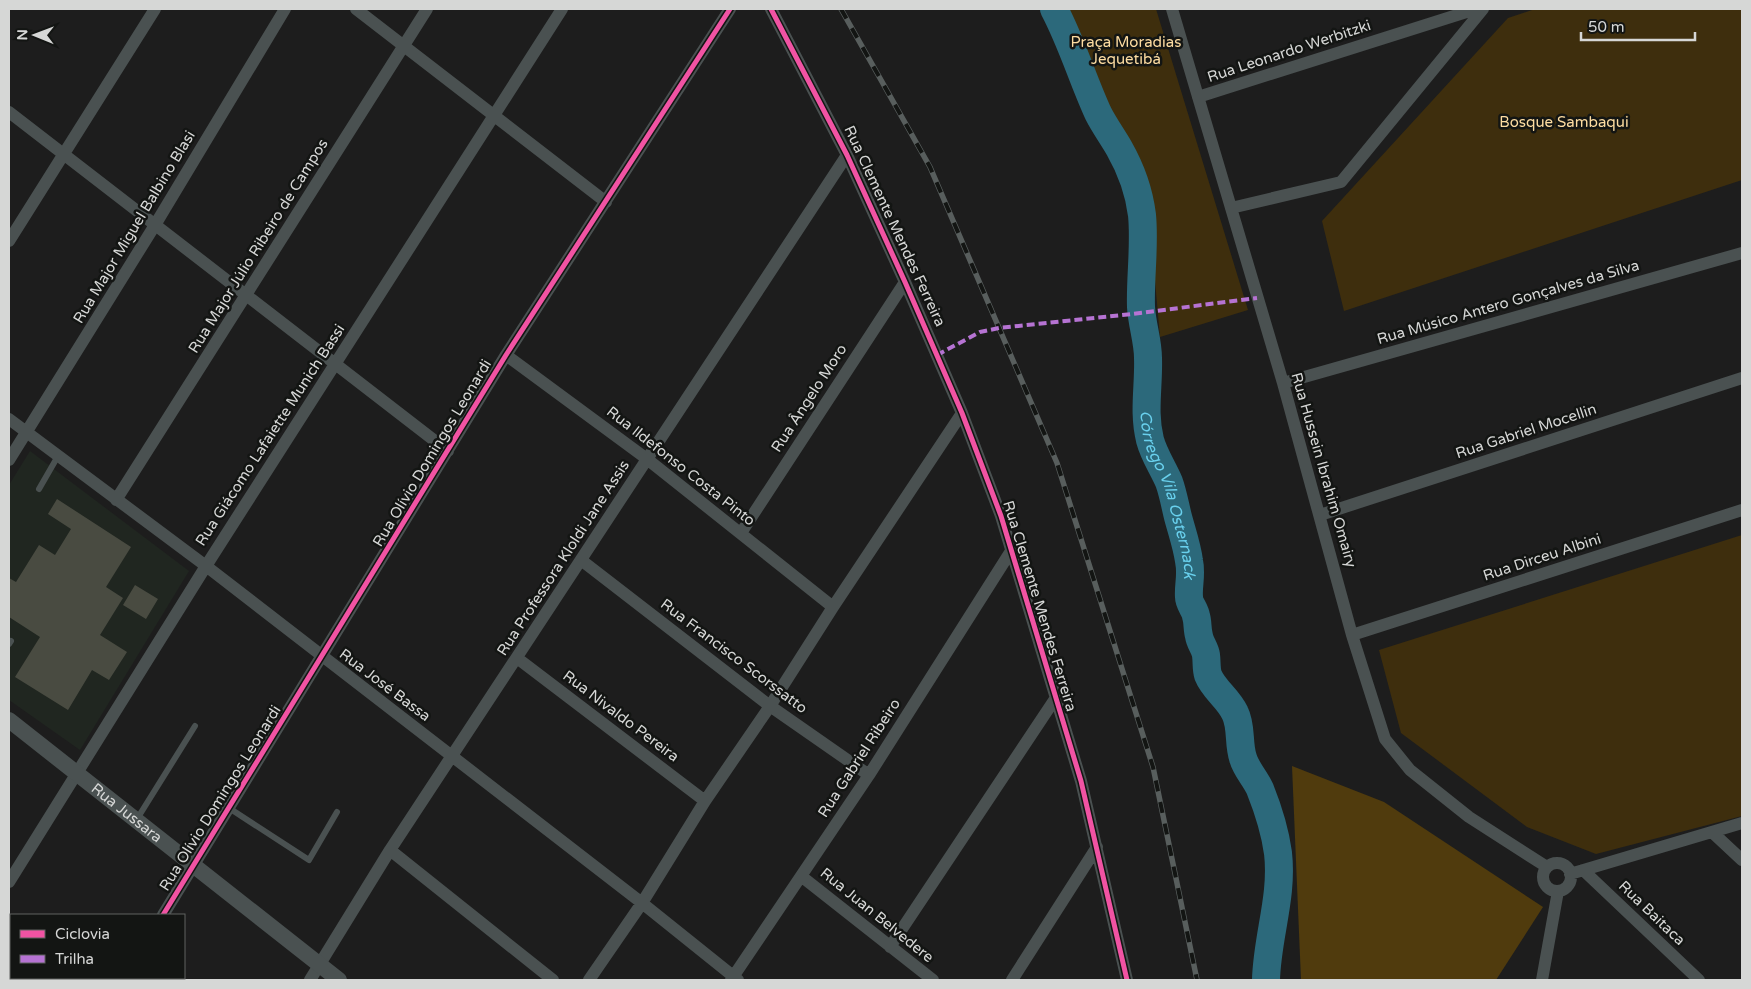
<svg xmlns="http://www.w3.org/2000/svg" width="1751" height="989" font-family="'Varela Round',sans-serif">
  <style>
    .built { fill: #202620 }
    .green { fill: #3e2e0d }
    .forest { fill: #503b0d }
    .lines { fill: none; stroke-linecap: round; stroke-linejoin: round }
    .river { stroke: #2c697b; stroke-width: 28 }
    .building { fill: #494b41 }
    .service { stroke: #4a5151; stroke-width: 6 }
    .minor { stroke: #4a5151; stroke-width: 12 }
    .tertiary { stroke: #4a5151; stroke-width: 16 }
    .rail-casing { stroke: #585e5d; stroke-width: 5.5 }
    .rail { stroke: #131513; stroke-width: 4; stroke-dasharray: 11; stroke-linecap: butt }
    .quiet { stroke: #b673d3; stroke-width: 4; stroke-dasharray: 8 4; stroke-linecap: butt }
    .cycleway-casing { stroke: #131513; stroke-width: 8 }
    .cycleway { stroke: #f153a3; stroke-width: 5 }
    .labels { text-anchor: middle; stroke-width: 5; stroke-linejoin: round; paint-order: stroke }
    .park-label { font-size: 15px; fill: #fddca1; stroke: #131513 }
    .street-label { font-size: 15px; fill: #d6d7d6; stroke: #131513 }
    .water-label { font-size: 16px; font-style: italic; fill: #69d0ed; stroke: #131513 }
  </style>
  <rect width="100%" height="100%" fill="#1d1d1d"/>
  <path class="built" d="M30,451l159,120 -109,179 -71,-50v-215z"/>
  <path class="green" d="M1064,9h92l92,301 -88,27 -13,-147 -48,-98z
    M1535,9h207v171l-398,131 -22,-90 186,-203z
    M1742,535v281l-146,38 -69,-27 -126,-94 -22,-83z"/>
  <path class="forest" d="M1292,766l92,36 159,105 -47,73h-195z"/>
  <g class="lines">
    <path class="river" id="s1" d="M1054,9c18,34 28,69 44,104 6,12 14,23 21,35 12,21 20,43 23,67 3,31 -2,62 -1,92 1,18 7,34 7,51 1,28 -5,54 2,82 4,15 13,28 19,42 4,11 6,23 9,35 4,15 9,29 11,44 3,14 -1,24 0,36 0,7 6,12 7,19 2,6 1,13 3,20 1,7 6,12 7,19 1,7 0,13 2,20 6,15 20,23 27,38 7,14 3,30 8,45 3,11 12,20 17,31 8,20 15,42 18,64 5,44 -11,84 -12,127"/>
  </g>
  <path class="building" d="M57,499l74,48 -25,40 17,11 -23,37 27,17 -18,28 -17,-10 -24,40 -53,-33 25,-40 -31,-20v-39l7,4 23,-37 16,10 16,-26 -23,-15z
    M135,585l23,14 -12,20 -23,-14z"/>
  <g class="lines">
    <path class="service" d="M39,489l19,-33
      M9,644l2,-3
      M229,808l80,52 28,-48
      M137,819l58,-93"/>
    <path class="minor" d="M356,9l250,193
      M771,9l76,146 58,127 57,131 39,103 80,265 46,199
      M1172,9l111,374 69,252 33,104 25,31 59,47 78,50
      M1198,97l278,-88
      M9,112l439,339
      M1231,208l110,-26 142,-173
      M9,241l146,-232
      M506,355l141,104 186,148
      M1283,383l459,-130
      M9,419l197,147 436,337 96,77
      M9,460l146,-235 130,-216
      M116,500l311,-491
      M1320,515l422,-137
      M741,533l164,-251
      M581,560l189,146 99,69
      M1352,635l390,-125
      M517,658l188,143
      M1712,832l30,28
      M390,850l163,130
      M1543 877a14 14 0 1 1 28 0a14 14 0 1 1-28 0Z
      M1583,870l116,110
      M1570,874l172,-51
      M801,876l132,104
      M9,882l197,-316 356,-557
      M163,915l343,-560 224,-346
      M890,947l165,-248
      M123,980l1,-2
      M310,980l80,-130 457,-695
      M589,980l53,-77 63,-102 65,-95 63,-99 129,-194
      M731,980l138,-205 142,-224
      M1012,980l85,-133
      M1542,980l16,-89"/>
    <path class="tertiary" id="s2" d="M9,720l330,260"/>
    <defs>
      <path id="rail" d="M841,9l89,158 127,296 96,304 44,213"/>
    </defs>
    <use href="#rail" class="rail-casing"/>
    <use href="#rail" class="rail"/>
    <path class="quiet" d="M937,355l43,-23 19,-4 133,-14 125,-16"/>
    <defs>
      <path id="cycleway" d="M771,9l76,146 58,127 57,131 39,103 80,265 46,199
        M163,915l343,-560 224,-346"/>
    </defs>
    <use href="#cycleway" class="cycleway-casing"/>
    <use href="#cycleway" class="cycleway"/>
  </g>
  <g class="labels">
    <g class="park-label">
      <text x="1126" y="47">Praça Moradias<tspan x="1126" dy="17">Jequetibá</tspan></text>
      <text x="1564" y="127">Bosque Sambaqui</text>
    </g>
    <g class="street-label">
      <text transform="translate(1289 51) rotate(-18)" y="5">Rua Leonardo Werbitzki</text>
      <text transform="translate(895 226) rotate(65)" y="5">Rua Clemente Mendes Ferreira</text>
      <text transform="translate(134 227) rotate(-59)" y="5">Rua Major Miguel Balbino Blasi</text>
      <text transform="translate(258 246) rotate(-58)" y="5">Rua Major Júlio Ribeiro de Campos</text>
      <text transform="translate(1508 302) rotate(-16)" y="5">Rua Músico Antero Gonçalves da Silva</text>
      <text transform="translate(809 398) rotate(-57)" y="5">Rua Ângelo Moro</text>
      <text transform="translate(1526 431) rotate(-18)" y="5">Rua Gabriel Mocellin</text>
      <text transform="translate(270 435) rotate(-57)" y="5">Rua Giácomo Lafaiette Munich Bassi</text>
      <text transform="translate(432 453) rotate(-59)" y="5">Rua Olívio Domingos Leonardi</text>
      <text transform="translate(681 466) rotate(38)" y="5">Rua Ildefonso Costa Pinto</text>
      <text transform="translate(1324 470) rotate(74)" y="5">Rua Hussein Ibrahim Omairy</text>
      <text transform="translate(1542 557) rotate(-18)" y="5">Rua Dirceu Albini</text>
      <text transform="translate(563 558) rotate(-57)" y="5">Rua Professora Kloldi Jane Assis</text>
      <text transform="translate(1040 606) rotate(73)" y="5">Rua Clemente Mendes Ferreira</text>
      <text transform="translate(734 656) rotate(37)" y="5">Rua Francisco Scorssatto</text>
      <text transform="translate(385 685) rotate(37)" y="5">Rua José Bassa</text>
      <text transform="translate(621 716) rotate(37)" y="5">Rua Nivaldo Pereira</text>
      <text transform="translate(859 758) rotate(-57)" y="5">Rua Gabriel Ribeiro</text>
      <text transform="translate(220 798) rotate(-58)" y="5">Rua Olívio Domingos Leonardi</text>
      <text dy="5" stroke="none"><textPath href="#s2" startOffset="150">Rua Jussara</textPath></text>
      <text transform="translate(1652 913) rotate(44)" y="5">Rua Baitaca</text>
      <text transform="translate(877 915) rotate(39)" y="5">Rua Juan Belvedere</text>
    </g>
    <g class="water-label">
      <text dy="6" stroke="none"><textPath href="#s1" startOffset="509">Córrego Vila Osternack</textPath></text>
    </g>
  </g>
  <rect width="1751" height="989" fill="none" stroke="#d6d7d6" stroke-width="20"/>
  <rect x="10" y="914" width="175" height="65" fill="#131513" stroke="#616361"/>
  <rect x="20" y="930" width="25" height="8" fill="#f153a3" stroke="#616361"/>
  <text x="55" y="939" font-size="15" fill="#d6d7d6">Ciclovia</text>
  <rect x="20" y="955" width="25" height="8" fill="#b673d3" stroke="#616361"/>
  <text x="55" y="964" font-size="15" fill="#d6d7d6">Trilha</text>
  <g transform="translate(35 35) rotate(271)" stroke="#131513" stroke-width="4" paint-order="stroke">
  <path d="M0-4L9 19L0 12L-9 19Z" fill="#d6d7d6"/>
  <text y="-8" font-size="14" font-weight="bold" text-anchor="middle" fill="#d6d7d6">N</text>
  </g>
  <path d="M1581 32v8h114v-8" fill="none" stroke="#d6d7d6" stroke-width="2.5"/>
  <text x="1588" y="32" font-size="15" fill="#d6d7d6" stroke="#131513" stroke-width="4" paint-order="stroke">50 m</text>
</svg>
